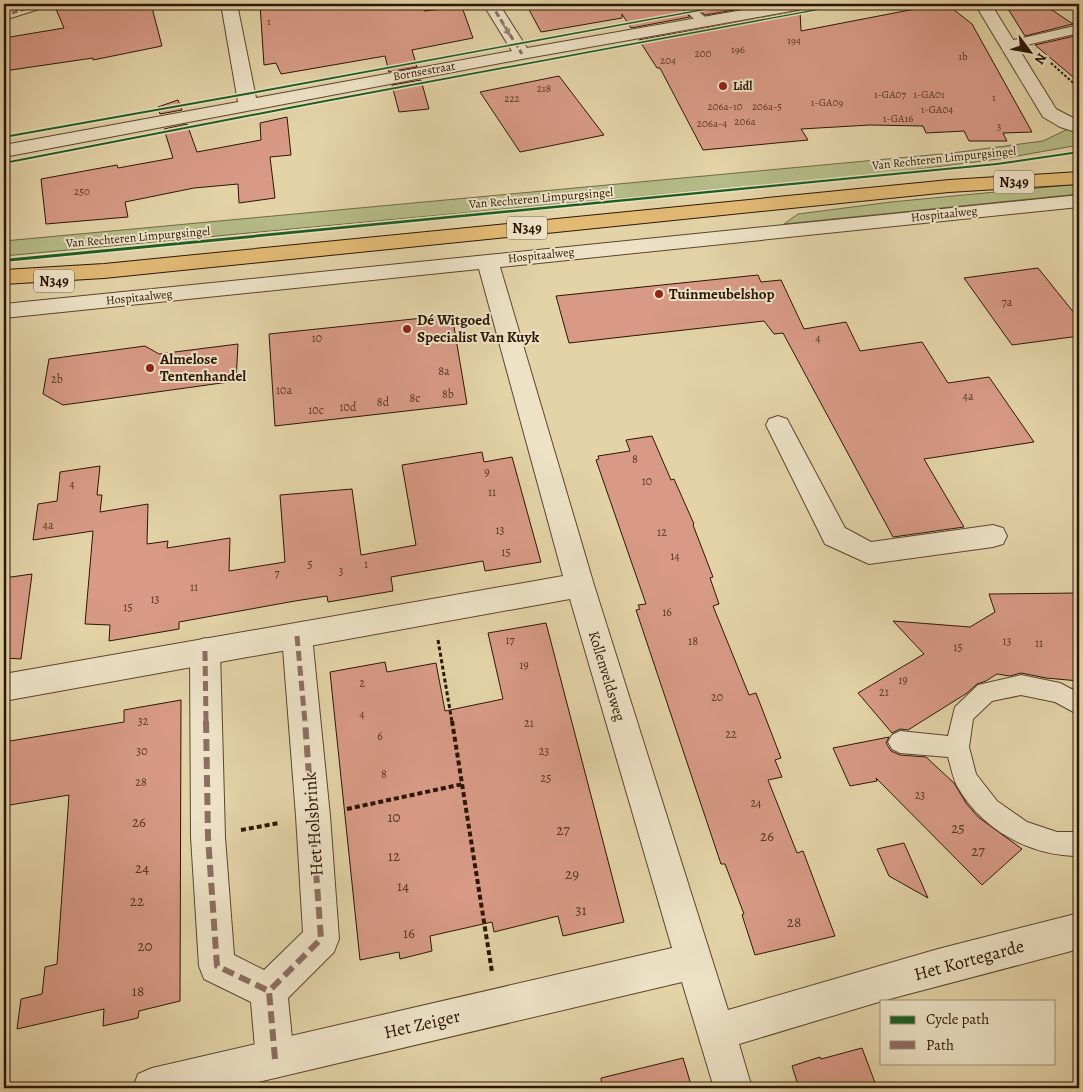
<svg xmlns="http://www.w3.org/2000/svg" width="1083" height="1092" font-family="Alegreya,serif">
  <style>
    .green { fill: #b5bc87; stroke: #716946 }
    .building { fill: #d89a86; stroke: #2d1606 }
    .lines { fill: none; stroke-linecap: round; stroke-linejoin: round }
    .service-casing { stroke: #5a452e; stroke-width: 2 }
    .pedestrian-casing { stroke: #5a452e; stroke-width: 2 }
    .minor-casing { stroke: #5a452e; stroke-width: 2 }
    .primary-casing { stroke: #2d1606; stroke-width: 2 }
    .path-far2 { stroke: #2d1606; stroke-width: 2; stroke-dasharray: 2.5 2; stroke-linecap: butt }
    .path-far1 { stroke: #2d1606; stroke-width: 3; stroke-dasharray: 4 2.5; stroke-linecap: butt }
    .path { stroke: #2d1606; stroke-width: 4; stroke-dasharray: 5 3; stroke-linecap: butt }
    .service { fill: #ede2c6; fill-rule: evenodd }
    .pedestrian { fill: #ede2c6; fill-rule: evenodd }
    .minor { fill: #ede2c6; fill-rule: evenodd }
    .primary { fill: #e2ba74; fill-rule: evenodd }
    .quiet-far2 { stroke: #8d6e63; stroke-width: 3; stroke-dasharray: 6 3; stroke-linecap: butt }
    .quiet-far1 { stroke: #8d6e63; stroke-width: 5; stroke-dasharray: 10 5; stroke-linecap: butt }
    .quiet { stroke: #8d6e63; stroke-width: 6; stroke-dasharray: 12 6; stroke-linecap: butt }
    .cycleway-casing { stroke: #ede2c6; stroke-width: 3 }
    .cycleway { fill: #1b5e20; fill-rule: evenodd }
    .oneway { fill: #978670 }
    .poi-dot { fill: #8f2418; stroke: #ede2c6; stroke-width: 2 }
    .labels { text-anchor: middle; stroke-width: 4; stroke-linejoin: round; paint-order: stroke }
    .far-number-label { font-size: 11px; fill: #583726 }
    .far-street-label { font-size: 12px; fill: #2d1606; stroke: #ede2c6 }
    .far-poi-label { font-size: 12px; font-weight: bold; fill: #2d1606; stroke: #ede2c6; text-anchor: start }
    .number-label { font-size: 12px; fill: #583726 }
    .shield { fill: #ede2c6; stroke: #675340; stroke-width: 1 }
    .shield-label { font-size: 14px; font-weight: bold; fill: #2d1606 }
    .poi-label { font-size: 15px; font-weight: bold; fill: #2d1606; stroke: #ede2c6; text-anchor: start }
    .street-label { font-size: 15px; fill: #2d1606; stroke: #ede2c6 }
    .near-number-label { font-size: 15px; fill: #583726 }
    .near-street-label { font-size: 18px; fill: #2d1606; stroke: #ede2c6 }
  </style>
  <rect width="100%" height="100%" fill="#e3d3a7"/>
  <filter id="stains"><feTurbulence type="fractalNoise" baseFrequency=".004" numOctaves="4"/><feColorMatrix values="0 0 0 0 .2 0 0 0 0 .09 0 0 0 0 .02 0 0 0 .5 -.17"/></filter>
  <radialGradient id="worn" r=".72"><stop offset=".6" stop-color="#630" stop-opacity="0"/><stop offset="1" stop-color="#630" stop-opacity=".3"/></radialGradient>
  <path class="green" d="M1068,129l11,4v12l-73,13 -118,15 -884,83v-15l948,-88 91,-12z
    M1079,184v10l-295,30 14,-10 93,-12z"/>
  <path class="building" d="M151,4l11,42 -69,14v-2l-89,13v-33l60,-10 -8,-19z
    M260,4h164v7l38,-4 11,31 -61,12 5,17 -28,5 -4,-16 -104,18 -5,-11 -12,2z
    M526,4h157l-2,4 9,9 -59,11 -9,-14v4l-81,14z
    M692,4h76l-63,11z
    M941,4l12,5 19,15 60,108 -29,1 4,8h-38l-5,-10 -38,2 -3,-7 -53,-1 -69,4 7,11 -105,10 -43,-82h-3l-18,-28 161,-29 1,20z
    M1005,4h38l30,20 -48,12z
    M1079,35v47l-44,-37z
    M559,76l45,59 -84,17 -40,-60z
    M421,80l8,29 -30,3 -7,-27z
    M178,100l4,10 -22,4 -2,-7z
    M287,117l4,38 -21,2 5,41 -36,5 -1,-19 -44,4 -69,14 3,15 -82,7 -5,-45 76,-14 1,3 55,-10 -9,-29 23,-5 10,28 64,-12 -1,-17z
    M1038,268l41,51v17l-67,9 -48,-67z
    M758,275l3,7 20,-2 23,49 42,-7 14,29 62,-9 26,41 41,-6 45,65 -110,17 40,68 -71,10 -110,-204 -9,1 -10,-13 -195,22 -13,-47z
    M452,315l15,89 -192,22 -6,-92z
    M238,344l-2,37 -173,24 -20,-11 6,-35 96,-13 14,8z
    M652,436l19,44 3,-1 20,45 -1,1 20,52 -3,1 9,26 -6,2 36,89 7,-2 25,65 -6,2 7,17 -14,3 29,73 6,-2 32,85 -80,19 -13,-40 2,-1 -19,-50h-4l-85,-254 4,-1 -2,-4 8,-1 -50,-144 3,-1 -1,-3 32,-5 -4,-11z
    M482,452l2,10 28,-5 29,105 -56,9 -2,-10 -92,16 2,14 -65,11 -1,-6 -32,5 -116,21v7l-70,12 1,-16 -25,-1 8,-93 -60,9 5,-36 19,-3 3,-29 40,-6 -3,29h5l-2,17 48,-8 -1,40 21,-3 -1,7 63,-10 -1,33 56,-9 -5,-67 72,-6 9,66 55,-10 -14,-80z
    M32,574l-11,85 -17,-1v-80z
    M1079,593v88l-33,-3 -25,-5 -11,3 -13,-2 -11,7 -9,3 -10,9 -59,37 -8,-1 -8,4 -34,-40 66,-39 -31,-33 77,6 25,-15 -6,-18z
    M546,623l78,299 -61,14 -5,-20 -64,16 -2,-10 -62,14 2,15 -32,8 -1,-7 -39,8 -30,-288 55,-10 2,10 49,-9 9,48 58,-12 -15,-66z
    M181,700l-1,301 -41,10 -1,7 -35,8 1,-17 -87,20 4,-30 21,-5 3,-27 12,-3 12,-169 -65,11v-64l120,-20v-12z
    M889,737l-3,6 5,8 9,4 26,2 28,26 12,20 12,14 44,32 -40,36 -106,-107 1,3 -27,5 -17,-38z
    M904,843l24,55 -39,-22 -12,-27z
    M862,1048l15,40h-78l-7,-22 28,-9 1,2z
    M683,1058l9,30h-90l-1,-10z"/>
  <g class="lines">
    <defs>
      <path id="service" d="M689,4l20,16 2,3 -2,3h-8l-19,-19 2,-2z
        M1079,25v8l-70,16 -6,-4 2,-3z
        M1021,675l39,8 19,10v22l-24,-13 -34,-7 -29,6 -19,18 -4,28 7,27 21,27 30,21 30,10h22v24c-49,0 -97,-26 -122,-70 -4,-8 -6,-19 -9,-29l-48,-4 -8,-4 -4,-7 4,-7 8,-4 48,5 7,-29 23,-22z"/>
      <path id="pedestrian" d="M297,623l10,4 5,9 18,180 9,123 -5,13 -46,46 6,61 -5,14 -14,5 -14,-5 -5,-14 -5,-57 -47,-23 -5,-13 -8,-129 -1,-186 4,-9 11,-4 11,4 4,9 5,186 9,118 30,15 39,-38 -7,-116 -14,-180 5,-9z"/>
      <path id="minor" d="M24,4h24l-2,3 -42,13v-10z
        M221,4h16l19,94 256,-47 -29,-47h16l28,44 250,-44h34l-2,3 -6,2 -281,50 -518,98v-12l234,-43z
        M975,4h16l65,105 23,12v12l-19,-6 -17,-10z
        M1079,195v12l-579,60 94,318 134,425 210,-61 141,-36v36l-197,52 -143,43 13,44h-38l-32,-106 -449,106h-100l5,-14 14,-6 520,-120 -102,-349 -566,102v-27l559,-98 -84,-307 -475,49v-14z
        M778,416l9,3 58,109 26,14 122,-17 10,3 4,8 -4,8 -10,3 -124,17 -44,-20 -59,-119 3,-6z"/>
      <path id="primary" d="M1079,172v12l-130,8 -845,86 -100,6v-14l100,-6 845,-84z"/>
    </defs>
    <use href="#service" class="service-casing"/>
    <use href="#pedestrian" class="pedestrian-casing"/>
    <use href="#minor" class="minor-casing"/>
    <use href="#primary" class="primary-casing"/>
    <path class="path-far2" d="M1051,63l28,25"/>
    <path class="path-far1" d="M438,640l14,82"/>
    <path class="path" d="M452,721l40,251
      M347,809l116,-25
      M241,830l38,-7"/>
    <use href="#service" class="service"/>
    <use href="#pedestrian" class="pedestrian"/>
    <use href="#minor" class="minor"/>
    <use href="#primary" class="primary"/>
    <path class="quiet-far2" d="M491,4l31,50
      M12,13l28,-9"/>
    <path class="quiet-far1" d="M297,636l8,86
      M205,651l1,71"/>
    <path class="quiet" d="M206,721l2,116 9,129 52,25
      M275,1059l-6,-68 52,-52 -16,-218"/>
    <defs>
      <path id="cycleway" d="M730,4h7l-491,91 -242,43v-2l242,-43z
        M844,4h7l-531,99 -316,61v-2l316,-61z
        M1079,151v2l-82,12 -993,97v-3l993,-96z"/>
    </defs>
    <use href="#cycleway" class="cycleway-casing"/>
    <use href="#cycleway" class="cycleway"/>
  </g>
  <defs><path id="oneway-solid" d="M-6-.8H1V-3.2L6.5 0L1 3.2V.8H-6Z" transform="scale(1.25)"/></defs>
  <use class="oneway" href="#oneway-solid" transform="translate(506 29) rotate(58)"/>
  <g class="poi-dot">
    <circle cx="723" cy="86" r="5"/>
    <circle cx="659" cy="294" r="5"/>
    <circle cx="407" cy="329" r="5"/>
    <circle cx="150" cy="368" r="5"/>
  </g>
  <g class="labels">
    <g class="far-number-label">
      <text x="269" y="25">1</text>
      <text x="794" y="44">194</text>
      <text x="738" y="53">196</text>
      <text x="703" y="57">200</text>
      <text x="963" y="60">1b</text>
      <text x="668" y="64">204</text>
      <text x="544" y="92">218</text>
      <text x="890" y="98">1-GA07</text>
      <text x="929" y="98">1-GA01</text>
      <text x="994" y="101">1</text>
      <text x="512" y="102">222</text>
      <text x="827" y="106">1-GA09</text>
      <text x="725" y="110">206a-10</text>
      <text x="767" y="110">206a-5</text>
      <text x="937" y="113">1-GA04</text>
      <text x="898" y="122">1-GA16</text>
      <text x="745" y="125">206a</text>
      <text x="712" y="127">206a-4</text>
      <text x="999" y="130">3</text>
      <text x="82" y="195">250</text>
    </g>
    <g class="far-street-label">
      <text transform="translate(424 71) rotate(-10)" y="4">Bornsestraat</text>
      <text transform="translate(944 158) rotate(-6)" y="4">Van Rechteren Limpurgsingel</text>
      <text transform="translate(541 198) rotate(-5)" y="4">Van Rechteren Limpurgsingel</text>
      <text transform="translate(944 214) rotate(-6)" y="4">Hospitaalweg</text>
      <text transform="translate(138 237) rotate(-5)" y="4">Van Rechteren Limpurgsingel</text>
      <text transform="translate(541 255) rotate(-6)" y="4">Hospitaalweg</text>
      <text transform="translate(139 297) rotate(-6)" y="4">Hospitaalweg</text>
    </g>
    <g class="far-poi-label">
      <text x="733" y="90">Lidl</text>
    </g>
    <g class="number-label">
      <text x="1007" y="306">7a</text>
      <text x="317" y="342">10</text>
      <text x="818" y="342">4</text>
      <text x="444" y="375">8a</text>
      <text x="57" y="383">2b</text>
      <text x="284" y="394">10a</text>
      <text x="448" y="398">8b</text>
      <text x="968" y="400">4a</text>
      <text x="415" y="402">8c</text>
      <text x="383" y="406">8d</text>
      <text x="348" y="411">10d</text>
      <text x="316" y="414">10c</text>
      <text x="635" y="463">8</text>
      <text x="487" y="476">9</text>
      <text x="647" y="485">10</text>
      <text x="72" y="488">4</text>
      <text x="492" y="496">11</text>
      <text x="48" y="529">4a</text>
      <text x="500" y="534">13</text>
      <text x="662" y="536">12</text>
      <text x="506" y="556">15</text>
      <text x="675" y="560">14</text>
      <text x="310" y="568">5</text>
      <text x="366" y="568">1</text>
      <text x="341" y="575">3</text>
      <text x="277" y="577">7</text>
      <text x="194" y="591">11</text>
      <text x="155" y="603">13</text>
      <text x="128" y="611">15</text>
      <text x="667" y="616">16</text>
      <text x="510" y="644">17</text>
      <text x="693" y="645">18</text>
      <text x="1007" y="645">13</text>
      <text x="1039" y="647">11</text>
      <text x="958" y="651">15</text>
      <text x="524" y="669">19</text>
      <text x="903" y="684">19</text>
      <text x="362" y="687">2</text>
      <text x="884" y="696">21</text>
      <text x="717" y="701">20</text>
      <text x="362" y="718">4</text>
      <text x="143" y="725">32</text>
      <text x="529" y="727">21</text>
      <text x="731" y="738">22</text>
      <text x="380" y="740">6</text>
      <text x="142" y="755">30</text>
      <text x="544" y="755">23</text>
      <text x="384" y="778">8</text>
      <text x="546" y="782">25</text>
      <text x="141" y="786">28</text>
      <text x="920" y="799">23</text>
      <text x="756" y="807">24</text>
    </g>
    <g class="shield">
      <rect x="994" y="170.5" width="40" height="23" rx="4"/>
      <rect x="507" y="216.5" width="40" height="23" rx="4"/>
      <rect x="34" y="269.5" width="40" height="23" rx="4"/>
    </g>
    <g class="shield-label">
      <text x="1014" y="187">N349</text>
      <text x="527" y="233">N349</text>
      <text x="54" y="286">N349</text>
    </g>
    <g class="poi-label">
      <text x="669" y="299">Tuinmeubelshop</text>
      <text x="417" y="325">Dé Witgoed<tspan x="417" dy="17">Specialist Van Kuyk</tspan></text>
      <text x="160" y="364">Almelose<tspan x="160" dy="17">Tentenhandel</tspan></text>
    </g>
    <g class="street-label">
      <text transform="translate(607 676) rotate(73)" y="5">Kollenveldsweg</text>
    </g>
    <g class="near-number-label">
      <text x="394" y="822">10</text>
      <text x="139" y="827">26</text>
      <text x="958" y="833">25</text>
      <text x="563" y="835">27</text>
      <text x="767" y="841">26</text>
      <text x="978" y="856">27</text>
      <text x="394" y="861">12</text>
      <text x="142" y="873">24</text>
      <text x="572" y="879">29</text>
      <text x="403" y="891">14</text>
      <text x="137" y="906">22</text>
      <text x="581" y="915">31</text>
      <text x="794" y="927">28</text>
      <text x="409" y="938">16</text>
      <text x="145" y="951">20</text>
      <text x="138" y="996">18</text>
    </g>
    <g class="near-street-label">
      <text transform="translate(313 824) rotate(-94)" y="6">Het Holsbrink</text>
      <text transform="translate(969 960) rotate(-15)" y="6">Het Kortegarde</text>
      <text transform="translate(422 1024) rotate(-13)" y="6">Het Zeiger</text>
    </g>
  </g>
  <rect width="1083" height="1092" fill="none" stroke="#e3d3a7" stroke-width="20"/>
  <rect x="5" y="5" width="1073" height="1082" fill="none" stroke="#2d1606" stroke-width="2.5"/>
  <rect x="10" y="10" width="1063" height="1072" fill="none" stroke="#2d1606"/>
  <rect x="880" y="1000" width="175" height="65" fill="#ede2c6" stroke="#a09079"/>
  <rect x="890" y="1016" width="25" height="8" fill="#1b5e20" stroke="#a09079"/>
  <text x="926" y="1024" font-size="15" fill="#2d1606">Cycle path</text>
  <rect x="890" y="1041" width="25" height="8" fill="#8d6e63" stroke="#a09079"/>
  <text x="926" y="1050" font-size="15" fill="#2d1606">Path</text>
  <g transform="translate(1030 52) rotate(122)" stroke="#ede2c6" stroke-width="4" paint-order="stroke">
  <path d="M0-4L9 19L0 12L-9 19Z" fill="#2d1606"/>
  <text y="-8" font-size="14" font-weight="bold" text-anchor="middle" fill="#2d1606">N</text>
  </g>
  <rect width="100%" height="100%" filter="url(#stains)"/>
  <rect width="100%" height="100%" fill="url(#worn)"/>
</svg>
